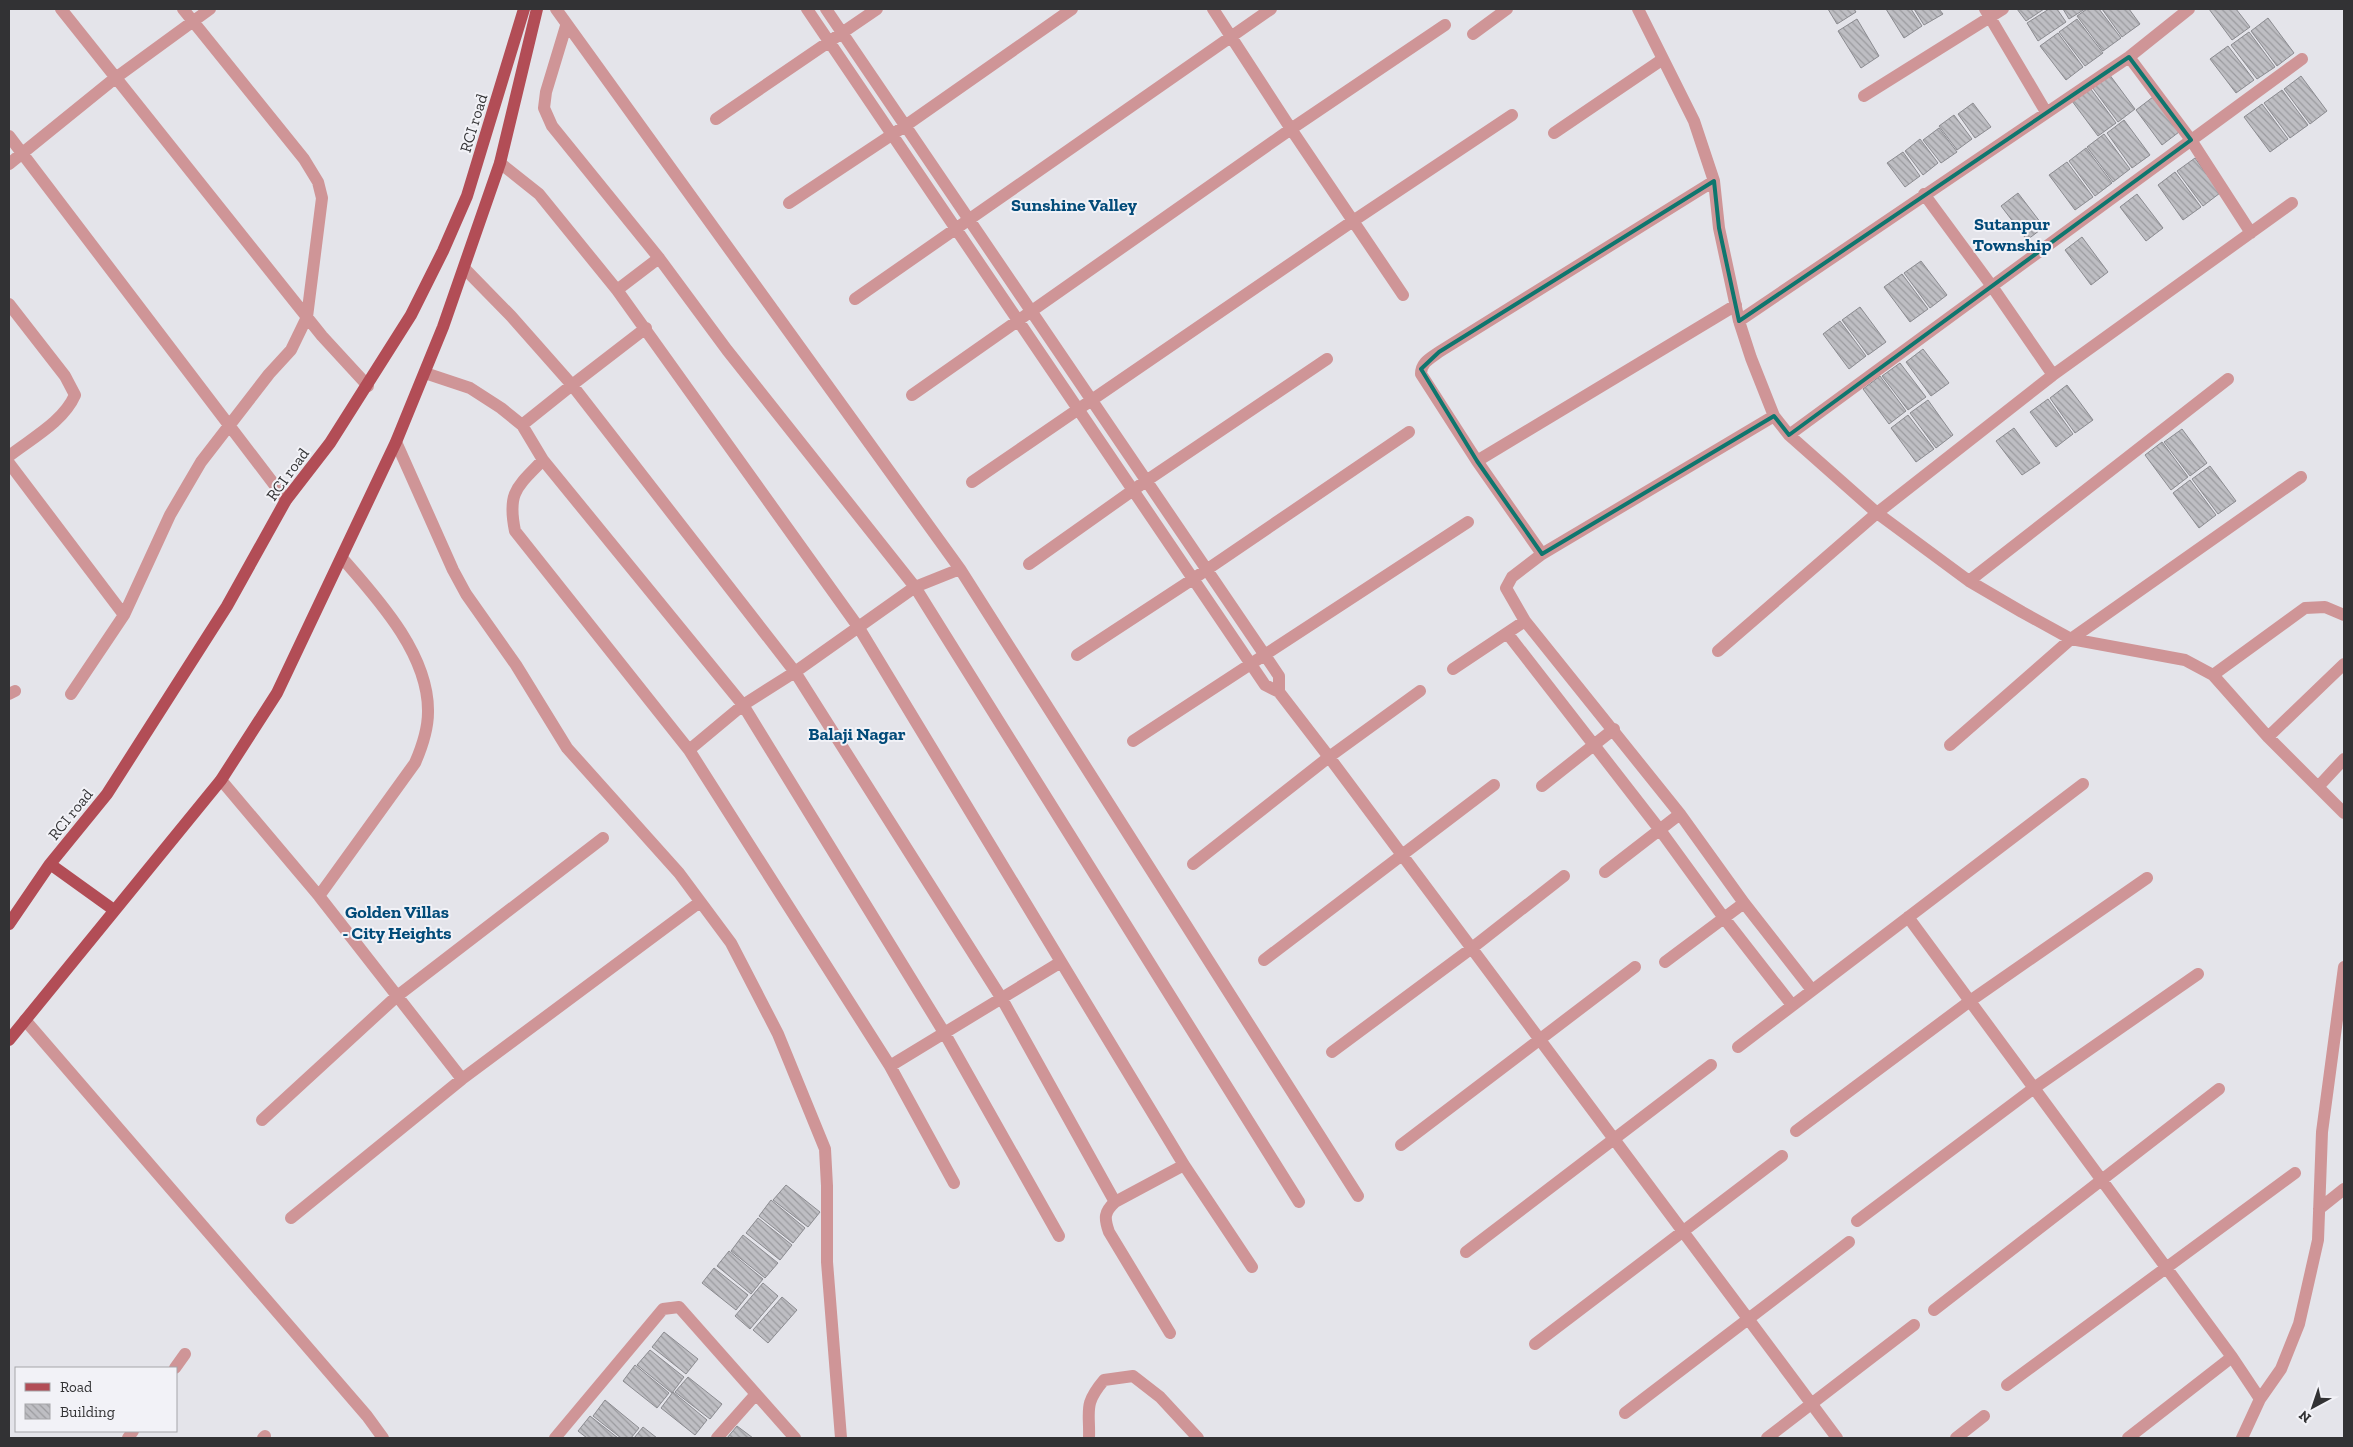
<svg xmlns="http://www.w3.org/2000/svg" width="2353" height="1447" font-family="'Zilla Slab',serif">
  <style>
    .building { fill: url(#building-back-hatch); stroke: #8b8b90 }
    .lines { fill: none; stroke-linecap: round; stroke-linejoin: round }
    .minor { stroke: #cf9597; stroke-width: 12 }
    .major { stroke: #b24d56; stroke-width: 12 }
    .marked { fill: none; stroke: #0f766e; stroke-width: 4; stroke-linejoin: round }
    .labels { text-anchor: middle; stroke-width: 4; stroke-linejoin: round; paint-order: stroke }
    .street-label { font-size: 16px; fill: #323234; stroke: #f2f2f7 }
    .neighbourhood-label { font-size: 18px; font-weight: bold; fill: #024b79; stroke: #f2f2f7 }
  </style>
  <defs>
    <pattern id="building-back-hatch" width="6" height="6" patternUnits="userSpaceOnUse" patternTransform="scale(1.25)"><rect width="6" height="6" fill="#bebec3"/><path d="M-1 5l2 2M0 0l6 6M5-1l2 2" fill="none" stroke="#9b9b9f"/></pattern>
  </defs>
  <rect width="100%" height="100%" fill="#e4e4ea"/>
  <path class="building" d="M1828,9h26l2,3 -19,12z
    M1886,9h25l11,17 -18,12z
    M1914,9h25l4,5 -19,11z
    M2017,9h27l-18,12z
    M2049,9h8l9,13 -28,19 -11,-18z
    M2063,9h22l-16,10z
    M2087,9h12l22,29 -18,13 -26,-35z
    M2102,9h27l11,15 -18,13z
    M2209,9h27l14,18 -18,13z
    M2268,18l26,35 -17,13 -26,-35z
    M1857,19l22,37 -18,12 -23,-37z
    M2077,19l26,34 -18,13 -26,-34z
    M2249,32l26,35 -18,12 -26,-34z
    M2058,33l25,34 -17,13 -26,-34z
    M2228,46l26,34 -18,13 -26,-34z
    M2109,74l26,35 -17,13 -26,-35z
    M2301,76l26,35 -17,13 -26,-35z
    M2090,88l26,35 -18,13 -26,-35z
    M2282,90l26,35 -18,13 -26,-35z
    M2153,97l26,35 -17,13 -26,-35z
    M1973,103l18,24 -16,11 -17,-24z
    M2262,104l26,35 -18,13 -26,-35z
    M1954,115l18,24 -15,11 -18,-24z
    M2124,120l26,35 -18,13 -25,-35z
    M1939,128l18,24 -16,11 -18,-23z
    M2104,134l26,35 -17,13 -26,-35z
    M1920,139l18,24 -15,12 -18,-24z
    M2086,148l26,35 -17,13 -26,-35z
    M1903,152l17,24 -15,11 -18,-24z
    M2195,158l25,35 -17,13 -26,-35z
    M2067,162l26,35 -18,13 -26,-35z
    M2175,172l26,35 -18,13 -25,-35z
    M2018,193l26,34 -17,13 -26,-34z
    M2137,194l26,34 -17,13 -26,-34z
    M2082,237l26,35 -17,13 -26,-35z
    M1921,261l26,34 -17,13 -26,-35z
    M1902,274l26,35 -18,13 -26,-35z
    M1860,307l26,35 -18,13 -26,-35z
    M1840,321l26,35 -17,13 -26,-35z
    M1923,349l26,34 -18,13 -25,-34z
    M1900,363l26,34 -18,13 -26,-34z
    M1880,376l26,35 -17,13 -26,-35z
    M2067,385l26,35 -18,13 -25,-35z
    M2048,399l25,35 -17,13 -26,-35z
    M1928,400l25,35 -17,13 -26,-35z
    M1908,415l26,34 -18,13 -25,-34z
    M2014,428l26,35 -18,12 -26,-34z
    M2182,429l25,34 -17,13 -26,-34z
    M2162,442l26,35 -17,13 -26,-35z
    M2210,466l26,35 -18,13 -26,-35z
    M2190,480l26,35 -17,13 -26,-35z
    M786,1185l34,27 -12,15 -35,-27z
    M771,1200l34,28 -12,15 -34,-27z
    M758,1218l34,27 -12,15 -34,-27z
    M743,1235l35,28 -13,15 -34,-27z
    M729,1251l34,28 -12,15 -34,-28z
    M714,1268l34,27 -12,15 -34,-27z
    M763,1283l15,13 -28,33 -15,-13z
    M782,1297l15,13 -29,33 -15,-13z
    M664,1332l34,27 -12,15 -34,-27z
    M650,1350l34,27 -12,16 -35,-28z
    M635,1365l34,28 -12,15 -34,-27z
    M688,1377l34,27 -12,15 -35,-27z
    M673,1392l34,28 -12,15 -34,-27z
    M605,1400l34,28 -8,10h-10l-28,-22z
    M590,1416l28,22h-31l-9,-7z
    M737,1426l16,12h-26z
    M643,1427l14,11h-23z"/>
  <g class="lines">
    <path class="minor" d="M61,9l261,327 46,50
      M556,9l404,560 398,627
      M807,9l458,676 14,7 50,65 508,681
      M826,9l453,667v16
      M1213,9l78,120 112,166
      M1638,9l56,112 20,60 5,47 20,93 12,37 23,58 15,19 88,78 92,68 53,31 49,27 114,21 28,15 55,62 76,76
      M1985,9l61,103
      M566,26l-20,66 -2,16 8,18 107,132 68,92 188,237 384,615
      M1473,34l34,-25
      M2129,57l62,83 60,93
      M1864,96l139,-87
      M716,119l161,-110
      M1554,133l109,-74
      M9,136l277,364
      M500,163l39,31 78,96 242,338 325,537 68,102
      M9,164l105,-85 96,-70
      M1924,194l67,91 62,90
      M789,203l116,-77 167,-117
      M464,268l47,48 61,69 74,-57
      M617,290l42,-32
      M855,299l416,-290
      M9,304l56,72 10,19c-12,27 -43,43 -66,61
      M1739,321l390,-264 60,-48
      M425,373l45,15 31,20 21,17 21,35 200,245 202,329 114,202
      M912,395l379,-266 154,-104
      M1774,416l-232,138 -30,23 -6,11 19,33 155,193 64,89 68,87
      M522,425l50,-40 223,287 207,327 113,203
      M1789,435l513,-376
      M396,442l57,128 13,24 50,71 51,83 112,125 52,70 47,91 47,115 2,37v76l14,176
      M543,460c-26,27 -36,32 -28,71l174,219 201,316 64,117
      M1477,461l259,-156
      M9,463l115,152
      M972,482l381,-261 159,-106
      M1542,554l-65,-93 -56,-87c0,-12 10,-16 18,-22l275,-171
      M1029,564l117,-83 181,-122
      M1969,581l259,-202
      M1507,633l153,197 64,88 68,87
      M1718,651l159,-138 176,-138 239,-172
      M1077,655l116,-76 216,-147
      M1453,669l72,-48
      M2213,675l92,-67 20,-1 19,8
      M9,694l6,-3
      M71,694l53,-79 46,-100 31,-53 68,-88 22,-24 16,-33 15,-119 -4,-16 -14,-23 -121,-150
      M2268,737l76,-73
      M1133,741l335,-219
      M1950,745l121,-106 230,-162
      M689,750l54,-45 52,-33 120,-85 45,-18
      M221,780l98,116 143,183
      M1542,786l72,-57
      M2318,787l26,-28
      M1193,864l136,-107 91,-66
      M1605,872l75,-58
      M319,896l96,-133c7,-16 13,-34 13,-51 1,-58 -51,-114 -86,-154
      M1908,917l324,440 28,42
      M1264,960l230,-175
      M1665,962l79,-59
      M25,1020l342,396 16,22
      M1738,1047l345,-263
      M1332,1052l140,-104 92,-72
      M890,1066l171,-104
      M262,1120l134,-123 207,-159
      M1796,1131l174,-130 177,-123
      M1401,1145l234,-178
      M2319,1209l25,-20
      M291,1218l171,-139 238,-177
      M1857,1221l177,-133 164,-114
      M1466,1252l245,-187
      M1934,1310l285,-221
      M1170,1333l-61,-101c-5,-14 -5,-20 6,-30l69,-37
      M1535,1344l247,-188
      M175,1368l10,-14
      M2007,1385l288,-212
      M1625,1413l224,-171
      M128,1438l5,-7
      M263,1438l2,-2
      M555,1438l108,-129 16,-2 116,131
      M717,1438l39,-44
      M1089,1438c1,-28 -6,-33 15,-58l29,-4 27,21 38,41
      M1767,1438l147,-113
      M1956,1438l28,-22
      M2128,1438l104,-81
      M2242,1438l18,-39 21,-30 18,-45 19,-84 4,-108 22,-165"/>
    <path class="major" d="M50,864l64,46
      M9,924l41,-60 57,-70 120,-188 59,-106 44,-57 81,-128 32,-64 24,-55 57,-187
      M9,1040l212,-260 56,-87 119,-251 47,-115 57,-164 37,-154"/>
  </g>
  <path class="marked" d="M2129,57l62,83 -402,295 -15,-19 -232,138 -65,-93 -56,-92 18,-17 275,-171 5,47 20,93z"/>
  <g class="labels">
    <g class="street-label">
      <text transform="translate(473 123) rotate(-73)" y="6">RCI road</text>
      <text transform="translate(287 474) rotate(-54)" y="6">RCI road</text>
      <text transform="translate(70 814) rotate(-51)" y="6">RCI road</text>
    </g>
    <g class="neighbourhood-label">
      <text x="1074" y="211">Sunshine Valley</text>
      <text x="2012" y="230">Sutanpur<tspan x="2012" dy="21">Township</tspan></text>
      <text x="857" y="740">Balaji Nagar</text>
      <text x="397" y="918">Golden Villas<tspan x="397" dy="21">- City Heights</tspan></text>
    </g>
  </g>
  <rect width="2353" height="1447" fill="none" stroke="#323234" stroke-width="20"/>
  <rect x="15" y="1367" width="162" height="65" fill="#f2f2f7" stroke="#a5a5a9"/>
  <rect x="25" y="1383" width="25" height="8" fill="#b24d56" stroke="#a5a5a9"/>
  <text x="60" y="1392" font-size="15" fill="#323234">Road</text>
  <rect x="25" y="1404" width="25" height="15" fill="url(#building-back-hatch)" stroke="#a5a5a9"/>
  <text x="60" y="1417" font-size="15" fill="#323234">Building</text>
  <g transform="translate(2313 1407) rotate(220)" stroke="#f2f2f7" stroke-width="4" paint-order="stroke">
  <path d="M0-4L9 19L0 12L-9 19Z" fill="#323234"/>
  <text y="-8" font-size="14" font-weight="bold" text-anchor="middle" fill="#323234">N</text>
  </g>
</svg>
